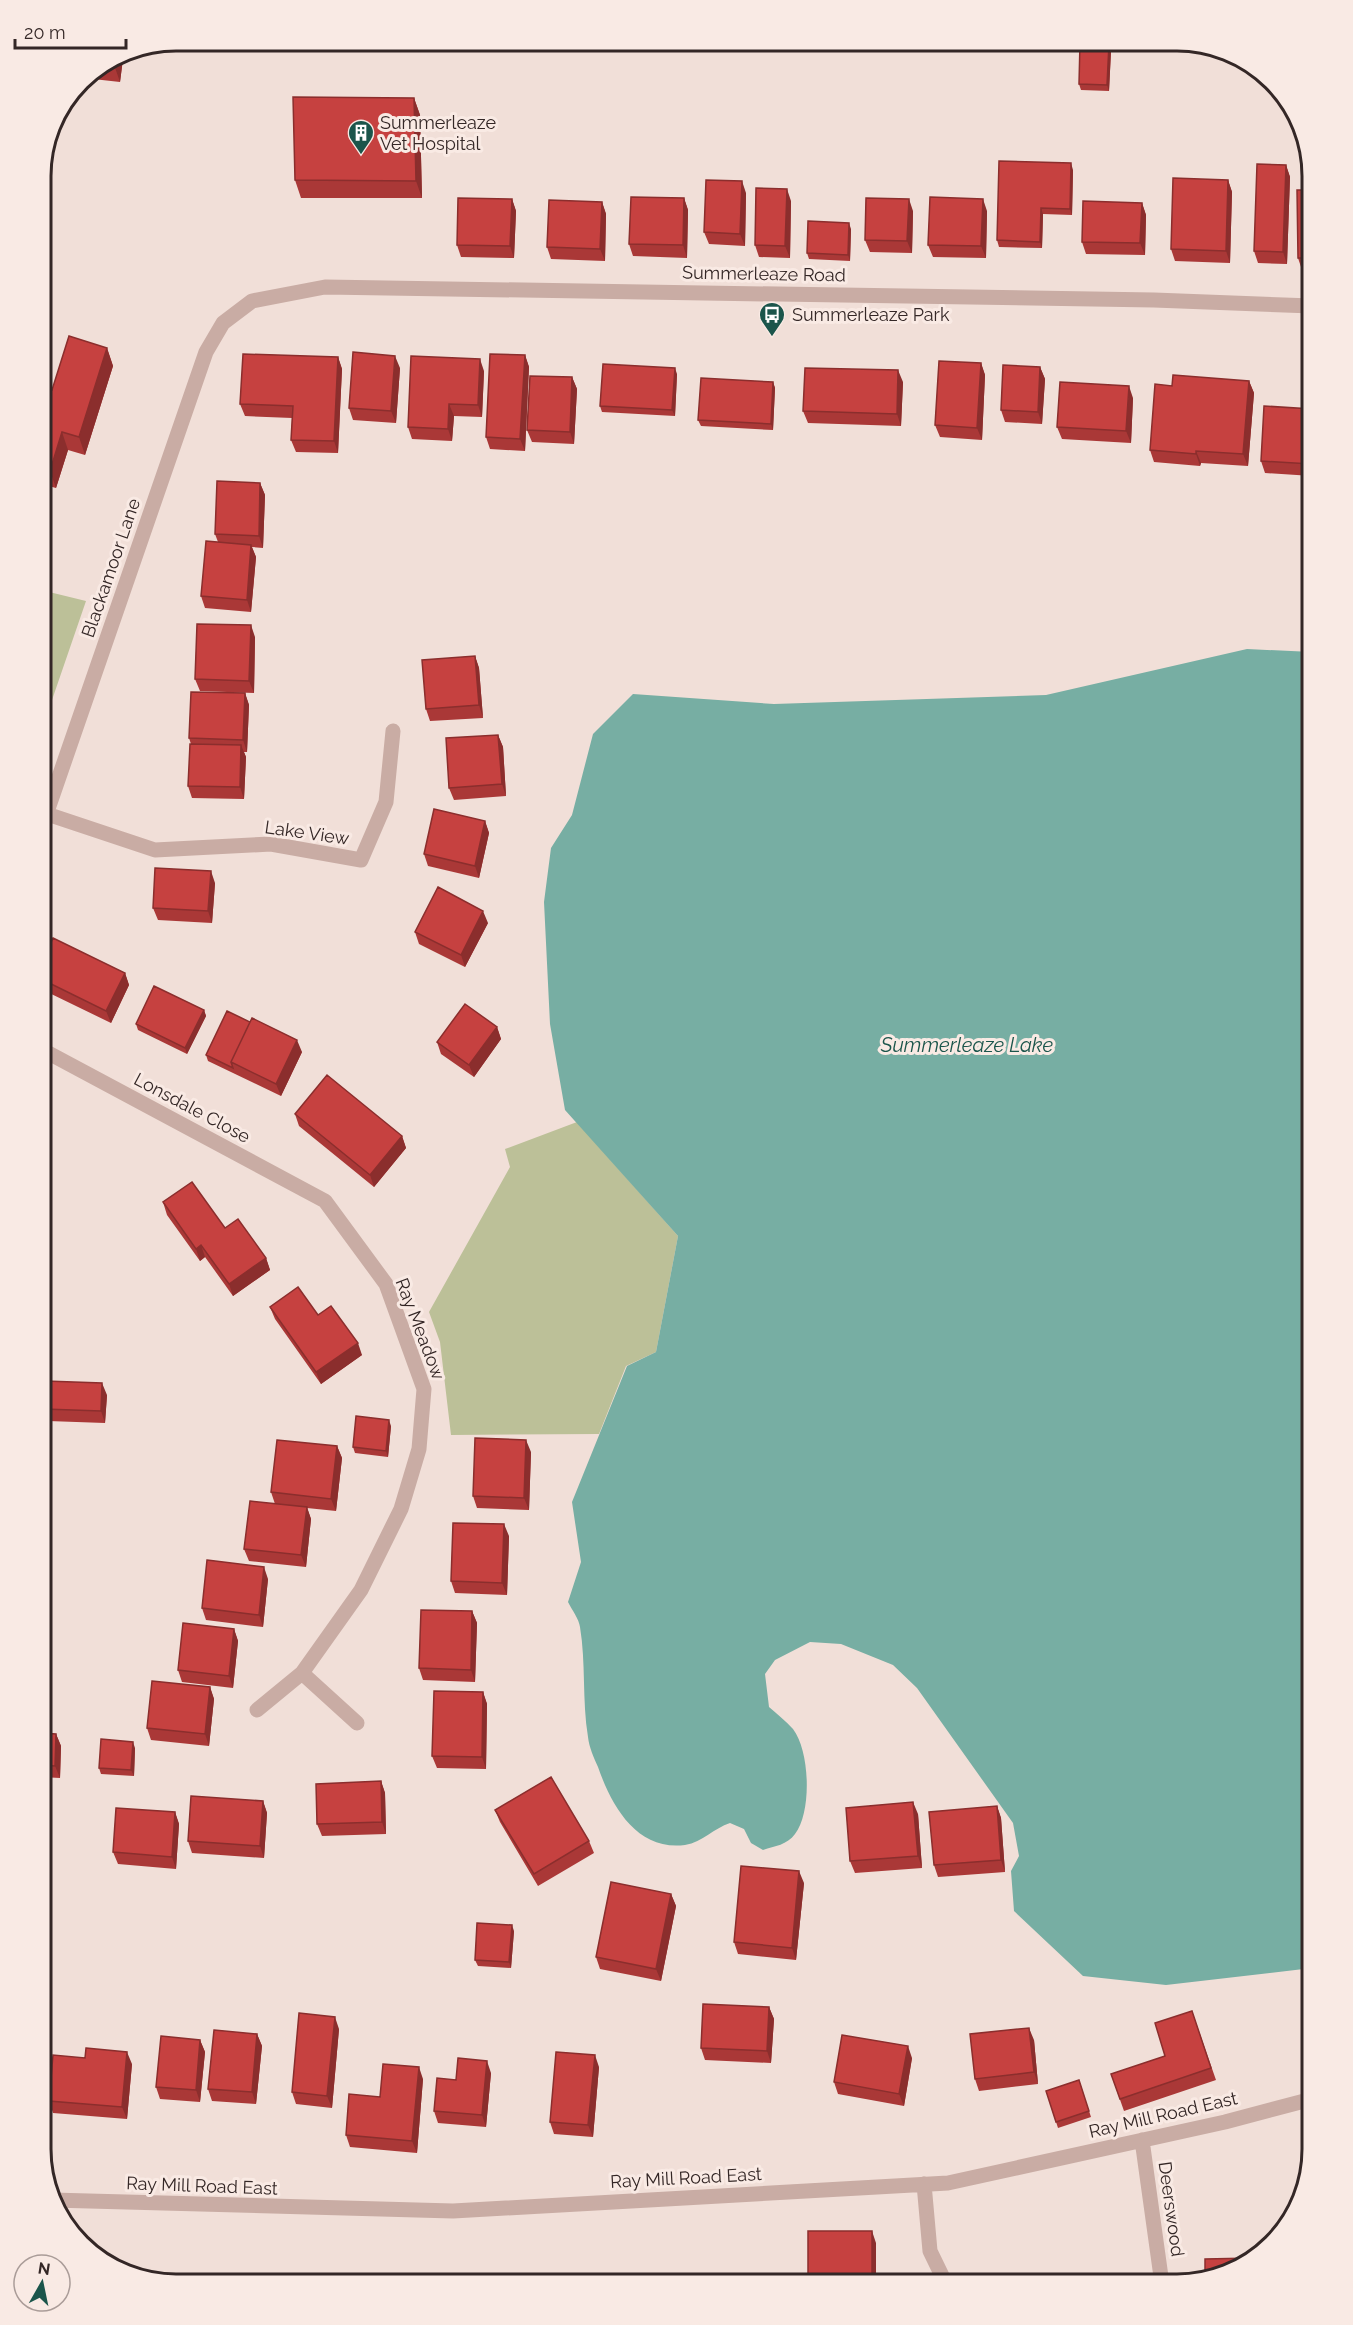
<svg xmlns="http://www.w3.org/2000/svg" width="1353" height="2325" font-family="Raleway,sans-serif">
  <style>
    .green { fill: #bcc098 }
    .water { fill: #77aea3 }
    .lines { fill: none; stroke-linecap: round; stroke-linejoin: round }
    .street { stroke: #c9aca4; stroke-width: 15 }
    .wall { fill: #aa3837 }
    .shaded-wall { fill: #8b2e2d }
    .building { fill: #c64140; stroke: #8b2e2d; stroke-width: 1.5 }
    .labels { text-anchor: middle; stroke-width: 6; stroke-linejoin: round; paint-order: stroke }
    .poi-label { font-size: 18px; fill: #342726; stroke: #f9eae4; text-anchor: start }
    .street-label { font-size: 18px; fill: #342726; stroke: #f9eae4 }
    .water-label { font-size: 20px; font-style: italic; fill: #1b554b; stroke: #f9eae4 }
    .rim { fill: none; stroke: #342726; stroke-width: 3 }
  </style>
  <rect width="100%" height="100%" fill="#f1dfd8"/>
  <path class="green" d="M41,590l45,11 -45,131z
    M577,1122l101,114 -22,116 -30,14 -27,68 -148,1 -11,-93 -11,-30 81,-145 -5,-18z"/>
  <path class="water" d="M1247,649l65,3v1316l-146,17 -83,-9 -69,-65 -3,-40 8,-15 -6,-33 -96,-135 -24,-23 -52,-21 -31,-2 -35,18 -10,14 4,33c8,7 17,14 24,22 17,22 19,83 2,105 -8,11 -20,12 -32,16l-12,-7 -7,-14 -14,-6c-16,5 -27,19 -45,22 -48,6 -73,-38 -87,-78 -4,-9 -9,-20 -10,-30 -6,-37 -2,-74 -8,-110 -1,-8 -8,-17 -12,-25l13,-40 -9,-60 55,-136 29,-14 22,-116 -113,-126 -15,-86 -6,-122 7,-54 21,-33 21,-81 40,-40 141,10 272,-9z"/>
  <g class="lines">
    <path class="street" d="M47,814l108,36 116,-6 90,16 25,-58 7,-71
      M41,829l165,-477 17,-29 29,-22 73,-14 829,13 158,6
      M41,1049l284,152 61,83 38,105 -5,60 -18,60 -40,81 -59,83 55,50
      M257,1710l45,-37
      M1142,2140l20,144
      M924,2184l6,67 16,33
      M52,2200l401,11 495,-28 277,-61 87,-23"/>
  </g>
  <path class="wall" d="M124,51l-4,31 -36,-4z
    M1111,51l-2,40 -28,-1 -2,-6z
    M414,98l6,17 2,83h-121l-6,-18z
    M1286,165l4,12 -3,87 -29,-1 -4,-12z
    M1073,170l-1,45 -29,-1 -1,34 -43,-1 -2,-7z
    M1228,180l4,12 -2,71 -55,-2 -4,-12z
    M1312,190v80h-10l-4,-12z
    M746,193l-1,53 -36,-2 -5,-12z
    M684,198l4,12 -1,48 -54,-2 -4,-12z
    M512,199l4,12 -2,47 -53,-1 -4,-12z
    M791,201l-1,57 -31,-1 -4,-12z
    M602,202l4,12 -1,47 -54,-2 -4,-12z
    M1142,203l4,12 -1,40 -59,-1 -4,-12z
    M913,211l-1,42 -42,-1 -5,-12z
    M987,211l-1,47 -53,-1 -5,-12z
    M851,229l-1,32 -41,-2 -2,-6z
    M107,348l6,18 -28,89 -17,-5 -12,38 -15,-4v-98l11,4z
    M525,355l4,12 -4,84 -35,-2 -4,-12z
    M338,357l4,12 -4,84 -42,-1 -5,-12 1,-22 -47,-2 -5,-12z
    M981,363l4,12 -3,65 -42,-3 -5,-12z
    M1040,367l5,12 -3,45 -37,-2 -4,-12z
    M400,368l-4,55 -43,-3 -4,-12z
    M484,371l-2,46 -28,-1 -2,25 -40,-2 -4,-12z
    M677,374l-2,42 -73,-4 -2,-6z
    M572,377l5,12 -3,55 -42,-2 -5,-12z
    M1249,381l5,12 -6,73 -47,-3 -1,3 -46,-4 -4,-12 22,-64z
    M773,382l2,6 -2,42 -72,-4 -3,-6z
    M903,382l-2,44 -93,-3 -5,-12z
    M1133,398l-2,45 -69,-4 -5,-12z
    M1312,409v67l-47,-3 -4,-12z
    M260,483l5,12 -2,53 -11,-1 4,10 -5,55 -46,-4 -4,-12 17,-54 -3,-8z
    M255,637l-1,56 -54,-2 -5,-12z
    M475,656l4,12 4,50 -53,3 -4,-12z
    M245,693l4,12 -2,47h-3l2,5 -2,42 -52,-1 -4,-12 3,-42 -2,-6z
    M498,735l5,12 3,49 -52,4 -5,-12z
    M485,821l4,12 -10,45 -51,-12 -4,-12z
    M215,883l-3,40 -54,-3 -5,-12z
    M488,923l-23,44 -46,-23 -4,-12z
    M41,964l84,9 4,12 -18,38 -70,-34z
    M204,1010l2,6 -19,38 -49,-24 -2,-6z
    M250,1022l52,30 -21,44 -73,-35 -2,-6z
    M497,1027l4,12 -27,38 -33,-23 -4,-12z
    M295,1114l107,22 4,12 -32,39 -75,-61z
    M163,1202l62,26 41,30 4,12 -37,26 -28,-39 -5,4 -33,-46z
    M270,1307l48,8 44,40 -41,29 -46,-65z
    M107,1395l-2,28 -57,-2 -4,-12z
    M391,1426l-3,31 -33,-4 -2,-6z
    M337,1446l5,12 -6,53 -29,-3 4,11 -5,48 -57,-6 -5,-12 31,-45 -4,-12z
    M531,1452l-2,58 -52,-2 -4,-12z
    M509,1536l-2,59 -52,-2 -4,-12z
    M268,1579l-5,48 -57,-7 -4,-12z
    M472,1611l5,12 -2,59 -52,-2 -4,-12z
    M234,1629l4,12 -5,47 -51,-6 -4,-12z
    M210,1687l4,12 -5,47 -58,-6 -4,-12z
    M483,1692l4,12 -1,65 -49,-1 -5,-12z
    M41,1733l15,1 5,12 -1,32 -19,-1z
    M135,1748l-1,28 -33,-2 -2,-6z
    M381,1781l4,12 1,41 -64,2 -5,-12z
    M263,1801l4,12 -3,45 -72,-5 -4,-12z
    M997,1806l4,12 4,54 -67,5 -4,-12z
    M495,1810l94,31 5,12 -56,33 -38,-64z
    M175,1812l4,12 -3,45 -58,-5 -5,-12z
    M918,1814l4,54 -67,5 -5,-12z
    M804,1883l-8,77 -58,-6 -4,-12z
    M671,1894l5,12 -15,75 -61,-12 -4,-12z
    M514,1931l-3,37 -33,-2 -3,-6z
    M769,2007l5,12 -3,44 -66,-3 -4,-12z
    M1192,2011l24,69 -92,31 -13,-37 54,-18z
    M339,2029l-7,79 -36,-4 -4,-12z
    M257,2034l5,12 -6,58 -44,-3 -4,-12z
    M200,2040l5,12 -5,50 -40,-3 -4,-12z
    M1034,2040l4,44 -59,7 -4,-12z
    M912,2058l-8,48 -66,-12 -4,-12z
    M132,2064l-5,55 -74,-6 -4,-12z
    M599,2067l-6,70 -39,-3 -4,-12z
    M491,2073l-5,54 -48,-4 -4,-12 22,-31z
    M423,2079l-6,74 -67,-6 -4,-12 34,-38z
    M1079,2080l12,37 -33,11 -12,-37z"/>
  <path class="shaded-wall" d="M1109,44l2,7 -2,40 -2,-6z
    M124,51l-4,31 -8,-23z
    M414,98l6,17 2,83 -6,-17z
    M1071,163l2,7 -1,45 -2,-6z
    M1286,165l4,12 -3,87 -4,-12z
    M1228,180l4,12 -2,71 -4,-12z
    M742,181l4,12 -1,53 -5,-12z
    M787,189l4,12 -1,57 -5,-12z
    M684,198l4,12 -1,48 -4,-13z
    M512,199l4,12 -2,47 -4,-12z
    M909,199l4,12 -1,42 -5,-12z
    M983,199l4,12 -1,47 -5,-12z
    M602,202l4,12 -1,47 -5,-12z
    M1142,203l4,12 -1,40 -5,-12z
    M1041,208l2,6 -1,34 -2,-6z
    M849,223l2,6 -1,32 -2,-6z
    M107,348l6,18 -28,89 -6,-18z
    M525,355l4,12 -4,84 -5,-12z
    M395,356l5,12 -4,55 -5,-12z
    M338,357l4,12 -4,84 -4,-12z
    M480,359l4,12 -2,46 -4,-12z
    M981,363l4,12 -3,65 -5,-12z
    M1040,367l5,12 -3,45 -4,-12z
    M675,368l2,6 -2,42 -3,-6z
    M898,370l5,12 -2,44 -4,-12z
    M572,377l5,12 -3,55 -4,-12z
    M1249,381l5,12 -6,73 -5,-12z
    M773,382l2,6 -2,42 -2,-6z
    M1129,386l4,12 -2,45 -5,-12z
    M449,404l5,12 -2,25 -4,-12z
    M62,432l6,18 -12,38 -6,-17z
    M1312,437v32l-1,-5z
    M1196,451l5,12 -1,3 -4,-12z
    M260,483l5,12 -2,53 -4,-12z
    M251,545l5,12 -5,55 -4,-12z
    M251,625l4,12 -1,56 -5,-12z
    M475,656l4,12 4,50 -4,-13z
    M245,693l4,12 -2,47 -4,-12z
    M498,735l5,12 3,49 -4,-12z
    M241,745l5,12 -2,42 -4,-12z
    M485,821l4,12 -10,45 -4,-12z
    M211,871l4,12 -3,40 -4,-12z
    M483,911l5,12 -23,44 -4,-12z
    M125,973l4,12 -18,38 -5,-12z
    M204,1010l2,6 -19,38 -2,-6z
    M497,1027l4,12 -27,38 -5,-12z
    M297,1040l5,12 -21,44 -5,-12z
    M43,1088l5,12 -7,39v-37z
    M402,1136l4,12 -32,39 -4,-12z
    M201,1245l4,12 -5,4 -4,-12z
    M266,1258l4,12 -37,26 -4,-12z
    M358,1343l4,12 -41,29 -5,-12z
    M102,1383l5,12 -2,28 -4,-12z
    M389,1420l2,6 -3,31 -2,-6z
    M526,1440l5,12 -2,58 -5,-12z
    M337,1446l5,12 -6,53 -5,-12z
    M307,1507l4,12 -5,48 -5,-12z
    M504,1524l5,12 -2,59 -5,-12z
    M264,1567l4,12 -5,48 -4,-12z
    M472,1611l5,12 -2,59 -4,-12z
    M234,1629l4,12 -5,47 -4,-12z
    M210,1687l4,12 -5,47 -4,-12z
    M483,1692l4,12 -1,65 -4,-12z
    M56,1734l5,12 -1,32 -5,-12z
    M133,1742l2,6 -1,28 -3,-6z
    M381,1781l4,12 1,41 -4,-12z
    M263,1801l4,12 -3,45 -4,-12z
    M913,1802l5,12 4,54 -4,-12z
    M997,1806l4,12 4,54 -4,-12z
    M175,1812l4,12 -3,45 -4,-12z
    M799,1871l5,12 -8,77 -4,-12z
    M671,1894l5,12 -15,75 -5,-12z
    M512,1925l2,6 -3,37 -2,-6z
    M769,2007l5,12 -3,44 -4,-12z
    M335,2017l4,12 -7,79 -5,-12z
    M1029,2028l5,12 4,44 -4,-12z
    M257,2034l5,12 -6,58 -4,-12z
    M200,2040l5,12 -5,50 -4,-12z
    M908,2046l4,12 -8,48 -5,-12z
    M127,2052l5,12 -5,55 -5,-12z
    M595,2055l4,12 -6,70 -5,-12z
    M487,2061l4,12 -5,54 -4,-12z
    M419,2067l4,12 -6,74 -5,-12z
    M872,2231l4,12v41h-4z"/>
  <path class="building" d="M1080,43l29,1 -2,41 -28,-1z
    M293,97l121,1 2,83 -121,-1z
    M999,161l72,2 -1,46 -29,-1 -1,34 -43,-2z
    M1257,164l29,1 -3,87 -29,-1z
    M1173,178l55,2 -2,71 -55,-2z
    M706,180l36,1 -2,53 -36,-2z
    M756,188l31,1 -2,57 -30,-1z
    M1297,190h15v68h-14z
    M631,197l53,1 -1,47 -54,-1z
    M930,197l53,2 -2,47 -53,-1z
    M458,198l54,1 -2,47 -53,-1z
    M866,198l43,1 -2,42 -42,-1z
    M549,200l53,2 -2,47 -53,-2z
    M1083,201l59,2 -2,40 -58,-1z
    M808,221l41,2 -1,32 -41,-2z
    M69,336l38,12 -28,89 -17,-5 -12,39 -9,-3v-82l11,4z
    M353,352l42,4 -4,55 -42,-3z
    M243,354l95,3 -4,84 -43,-1 2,-34 -53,-2z
    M490,354l35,1 -5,84 -34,-2z
    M411,356l69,3 -2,46 -29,-1 -1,25 -40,-2z
    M939,361l42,2 -4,65 -42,-3z
    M603,364l72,4 -3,42 -72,-4z
    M1003,365l37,2 -2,45 -37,-2z
    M805,368l93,2 -1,44 -94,-3z
    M1173,375l76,6 -6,73 -47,-3v3l-46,-4 5,-66 17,2z
    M530,376l42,1 -2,55 -43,-2z
    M701,378l72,4 -2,42 -73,-4z
    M1060,382l69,4 -3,45 -69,-4z
    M1264,406l48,3v28l-1,27 -50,-3z
    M217,481l43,2 -1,53 -44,-2z
    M206,541l45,4 -4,55 -46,-4z
    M197,624l54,1 -2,56 -54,-2z
    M475,656l4,49 -53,4 -4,-49z
    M191,692l54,1 -2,47 -54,-2z
    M498,735l4,49 -53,4 -3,-50z
    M190,744l51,1 -1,42 -52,-1z
    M434,809l51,12 -10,45 -51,-12z
    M155,868l56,3 -3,40 -55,-3z
    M438,887l45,24 -22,44 -46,-23z
    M53,938l72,35 -19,38 -65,-32v-15z
    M154,986l50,24 -19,38 -49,-24z
    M465,1004l32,23 -28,38 -32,-23z
    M227,1011l23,11 -19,40 2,6 -27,-13z
    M252,1018l45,22 -21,44 -45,-22z
    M327,1075l75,61 -32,39 -75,-61z
    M41,1087l2,1 -2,14z
    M192,1182l33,46 13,-9 28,39 -37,26 -28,-39 -5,4 -33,-47z
    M298,1287l20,28 13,-9 27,37 -42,29 -46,-65z
    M45,1381l57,2 -1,28 -57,-2z
    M356,1416l33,4 -3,31 -33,-4z
    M475,1438l51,2 -2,58 -51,-2z
    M277,1440l60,6 -6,53 -60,-7z
    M250,1501l57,6 -6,48 -57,-6z
    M453,1523l51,1 -2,59 -51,-2z
    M207,1560l57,7 -5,48 -57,-7z
    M421,1610l51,1 -1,59 -52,-2z
    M183,1623l51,6 -5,47 -51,-6z
    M152,1681l58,6 -5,47 -58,-6z
    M434,1691l49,1 -1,65 -50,-1z
    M41,1733l15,1 -1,32 -14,-1z
    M101,1739l32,3 -2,28 -32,-2z
    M551,1777l38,64 -55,33 -39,-64z
    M381,1781l1,41 -65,2 -1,-40z
    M191,1796l72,5 -3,45 -72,-5z
    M913,1802l5,54 -68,5 -4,-53z
    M997,1806l4,54 -67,5 -5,-53z
    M116,1808l59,4 -3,45 -59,-5z
    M741,1866l58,5 -7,77 -58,-6z
    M611,1882l60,12 -15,75 -60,-12z
    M477,1923l35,2 -3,37 -34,-2z
    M703,2004l66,3 -2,44 -66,-3z
    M1192,2011l19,57 -91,31 -9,-25 54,-18 -10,-33z
    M299,2013l36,4 -8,79 -35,-4z
    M1029,2028l5,44 -59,7 -5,-45z
    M214,2030l43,4 -5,58 -44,-3z
    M842,2035l66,11 -9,48 -65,-12z
    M161,2036l39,4 -4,50 -40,-3z
    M86,2048l41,4 -5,55 -73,-6 4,-46 32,3z
    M556,2052l39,3 -7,70 -38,-3z
    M458,2058l29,3 -5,54 -48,-4 3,-33 19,2z
    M383,2064l36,3 -7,74 -66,-6 3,-41 31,3z
    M1079,2080l10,31 -33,11 -10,-31z
    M808,2231h64v53h-64z
    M1251,2258l-14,13 -32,7v-19z
    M159,2275l38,2v7h-29l-9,-3z
    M278,2276l37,2v6h-37z
    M216,2278l40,2 -1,4h-39z
    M335,2278l43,3 -1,3h-42z"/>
  <defs>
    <symbol id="building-pin" viewBox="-11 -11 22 30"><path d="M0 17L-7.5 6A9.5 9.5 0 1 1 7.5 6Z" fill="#1b554b" stroke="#f9eae4"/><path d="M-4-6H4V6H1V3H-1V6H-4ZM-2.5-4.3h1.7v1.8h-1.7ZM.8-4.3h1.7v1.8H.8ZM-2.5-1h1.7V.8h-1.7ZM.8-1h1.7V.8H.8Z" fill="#fff"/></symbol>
    <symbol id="bus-pin" viewBox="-11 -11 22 30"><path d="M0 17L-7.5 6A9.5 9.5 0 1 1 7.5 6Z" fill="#1b554b" stroke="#f9eae4"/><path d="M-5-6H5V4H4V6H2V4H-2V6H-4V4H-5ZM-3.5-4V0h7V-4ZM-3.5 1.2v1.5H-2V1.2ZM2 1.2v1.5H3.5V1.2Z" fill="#fff"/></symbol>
  </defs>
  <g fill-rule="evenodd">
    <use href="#building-pin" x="346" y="118" width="30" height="40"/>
    <use href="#bus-pin" x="757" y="300" width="30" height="40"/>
  </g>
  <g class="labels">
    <g class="poi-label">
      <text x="380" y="129">Summerleaze<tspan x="380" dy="21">Vet Hospital</tspan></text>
      <text x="792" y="321">Summerleaze Park</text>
    </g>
    <g class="street-label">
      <text transform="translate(764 274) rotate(1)" y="6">Summerleaze Road</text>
      <text transform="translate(111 568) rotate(-71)" y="6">Blackamoor Lane</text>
      <text transform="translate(307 833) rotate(8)" y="6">Lake View</text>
      <text transform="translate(192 1108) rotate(28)" y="6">Lonsdale Close</text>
      <text transform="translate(420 1329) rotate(69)" y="6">Ray Meadow</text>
      <text transform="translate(1163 2115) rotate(-13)" y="6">Ray Mill Road East</text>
      <text transform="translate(686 2178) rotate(-3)" y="6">Ray Mill Road East</text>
      <text transform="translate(202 2186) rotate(2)" y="6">Ray Mill Road East</text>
      <text transform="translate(1171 2209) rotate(82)" y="6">Deerswood</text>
    </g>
    <g class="water-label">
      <text x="967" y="1052">Summerleaze Lake</text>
    </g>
  </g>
  <path d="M0 0H1353V2325H0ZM176 51H1177A125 125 0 0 1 1302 176V2149A125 125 0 0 1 1177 2274H176A125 125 0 0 1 51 2149V176A125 125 0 0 1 176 51Z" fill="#f9eae4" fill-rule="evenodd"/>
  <path class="rim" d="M176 51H1177A125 125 0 0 1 1302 176V2149A125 125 0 0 1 1177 2274H176A125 125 0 0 1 51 2149V176A125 125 0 0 1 176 51Z"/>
  <g transform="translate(42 2283) rotate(9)"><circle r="28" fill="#f9eae4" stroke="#aa9c98" stroke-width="1.5"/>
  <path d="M0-4.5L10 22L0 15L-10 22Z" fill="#1b554b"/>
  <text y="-9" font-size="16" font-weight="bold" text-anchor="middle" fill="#342726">N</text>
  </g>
  <path d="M15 39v9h111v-9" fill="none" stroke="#342726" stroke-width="3"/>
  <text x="24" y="39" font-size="18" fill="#342726" stroke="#f9eae4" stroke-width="4.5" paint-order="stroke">20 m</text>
</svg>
